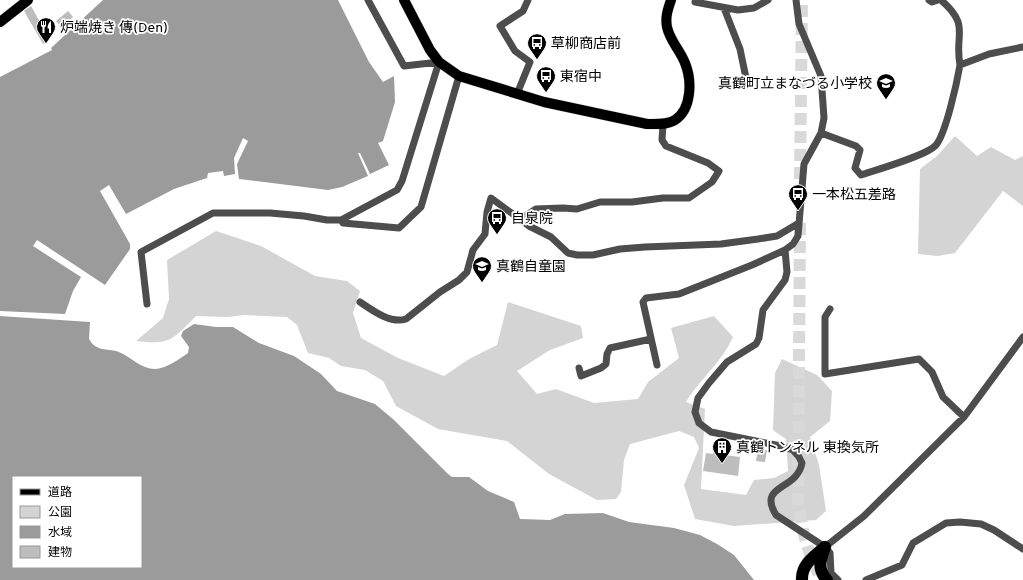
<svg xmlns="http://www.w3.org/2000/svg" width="1023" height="580" font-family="Overpass,'Noto Sans JP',sans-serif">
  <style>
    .green { fill: #d4d4d4 }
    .water { fill: #9b9b9b; fill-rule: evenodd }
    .building { fill: #bdbdbd }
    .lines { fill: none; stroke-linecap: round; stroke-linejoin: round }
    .highway-tunnel { stroke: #d9d9d9; stroke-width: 12; stroke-dasharray: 12 6; stroke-linecap: butt }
    .major-casing { stroke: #dbdbdb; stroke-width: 11 }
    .highway-casing { stroke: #dbdbdb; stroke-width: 13 }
    .minor { stroke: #4d4d4d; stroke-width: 7 }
    .major { stroke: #000; stroke-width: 10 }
    .highway { stroke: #000; stroke-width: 12 }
    .labels { text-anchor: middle; stroke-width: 3.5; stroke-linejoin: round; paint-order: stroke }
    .poi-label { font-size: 14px; fill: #000; stroke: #fff; text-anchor: start }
  </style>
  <rect width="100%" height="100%" fill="#fff"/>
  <path class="green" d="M955,136l22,20 14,-9 24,13 8,-4v50l-20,-15 -48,62 -17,3 -20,-2 2,-85 17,-13z
    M216,231l45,15 54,30 32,5 13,10 -7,22 8,25 37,20 46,18 25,-17 28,-14 11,-43 73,24 2,12 -33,12 -33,21 20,23 19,-5 38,14 44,-4 10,-17 31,-24 -8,-30 43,-12 19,21c-11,25 -33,42 -47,65l19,7 -4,80 45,6 8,-15 20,-2 14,-7 -2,-32 -13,-9 2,-57 7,-14 35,16 15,16 -2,30 -20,16 9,28 7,46 -10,9 -82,6 -39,-7 -11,-34 15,-37 -5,-11 -15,-6 -49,13 -6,16 -3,32 -5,7 -19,1 -48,-26 -42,-33 -69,-12 -42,-23 -13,-25 -18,-11 -24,-4 -12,-8 -21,-5 -11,-28 -10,-8 -43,-2 -16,2 -32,-1c-24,24 -25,29 -60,25l27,-23 6,-19 -2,-39z"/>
  <path class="water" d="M103,0h235l31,62 14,20 11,-6 1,26 -12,39 -5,2 11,22 -19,9 -10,-21h-2l10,23 -26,11 -14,3 -89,-11 -2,-15 11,-23 -5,-3 -9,20 1,16 -11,2 -1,-5 -15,2 -1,5 -33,11 -48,25 -17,-29 -9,6 30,53v5l-25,36 -68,-45 -4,6 48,31 -8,14 -8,23 -65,-3v-234l52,-27 -1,-2z
    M0,316l90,6 -1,17c2,3 3,5 6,7 8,5 16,3 24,6 12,5 22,17 36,17 11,0 24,-10 33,-16l1,-6 -8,-11 2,-5 11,-7 22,3h17l26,16 35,13 27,18 16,17 38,13 19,16 54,54 4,3h17l19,14 26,11 6,17 30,1 15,-6 38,-1 26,9 45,6 26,7 17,9 17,11 20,25h-754zM13,477h128v90h-128z"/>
  <path class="building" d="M31,6l19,34 -7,4 -19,-33z
    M68,11l5,6 -12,10 -5,-6z
    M715,445l11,1 -1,9 15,2 -2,19 -35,-5 3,-18 7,1z
    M758,449l9,1 -2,12 -9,-1z"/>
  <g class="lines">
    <path class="highway-tunnel" d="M800,179l2,-179
      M800,223l-2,275c3,29 9,56 24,82"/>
    <defs>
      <path id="major" d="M404,0l26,50 9,12 20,14 85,26 103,22c9,0 20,1 28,-4 17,-11 17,-40 10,-57 -5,-13 -15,-22 -18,-36 -2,-10 1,-18 4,-27
        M0,22l28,-22"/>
      <path id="highway" d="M825,547c-5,13 -8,22 2,33
        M802,580c-1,-15 12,-24 23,-33"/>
    </defs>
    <use href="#major" class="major-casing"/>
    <use href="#highway" class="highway-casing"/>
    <path class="minor" d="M929,0l3,2 6,-2
      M941,0c30,26 13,34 19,65l29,-11 34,-7
      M695,2l43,8 16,-2 14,-8
      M724,8l16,41 6,29
      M517,94l13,-32 -15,-11 -15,-25 23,-15 5,-11
      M821,133l35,13 4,4 -5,18 6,7c15,-5 67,-20 75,-30 10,-12 21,-63 24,-80
      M521,219l15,-10 27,-1 14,1 23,-7h32l31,-4h26l23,-16 7,-11 -11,-8 -42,-17 -4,-6 1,-16
      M341,220l2,3 56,5 22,-21 38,-131
      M785,250l2,22 -2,8 -22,30 -4,28 -3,6 -29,18 -18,21 -11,15 -3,14 4,11 12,9 70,14 12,4 6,7 3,6c-5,28 -45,21 -26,52l49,32 5,6 1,20 7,7
      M360,302c12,8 30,22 46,17l34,-27 19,-12 8,-8 6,-22 12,-16 2,-22 4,-14 38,28 22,11 17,16 9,2h16l27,-6 25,-2 76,-3 37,-5 19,-3 22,-13
      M147,304l-6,-52 72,-39h57l34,3 23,4h14l56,-30 5,-9 37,-119 -35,4 -36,-66
      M830,309l-5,8v57l94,-15 13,13 11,25 21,20
      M657,365l-14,-63 3,-4 33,-4 73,-29 33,-15 8,-6 5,-8 6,-72 17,-31 3,-15 -3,-42 -22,-52 -3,-24
      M579,368l2,8 20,-8 5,-4 1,-10 3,-6 41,-9
      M825,547l39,-31 100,-99 59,-80
      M866,580l36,-15 11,-22 33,-20 14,-1 21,2 13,6 29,19"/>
    <use href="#major" class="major"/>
    <use href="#highway" class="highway"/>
  </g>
  <defs>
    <symbol id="restaurant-pin" viewBox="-11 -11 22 30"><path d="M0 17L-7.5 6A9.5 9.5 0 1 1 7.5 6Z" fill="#000" stroke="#fff"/><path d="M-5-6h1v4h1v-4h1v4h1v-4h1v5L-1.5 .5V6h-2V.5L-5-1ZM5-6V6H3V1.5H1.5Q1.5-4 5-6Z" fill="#fff"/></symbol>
    <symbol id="bus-pin" viewBox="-11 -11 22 30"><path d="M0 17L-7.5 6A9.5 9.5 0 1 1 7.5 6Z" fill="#000" stroke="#fff"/><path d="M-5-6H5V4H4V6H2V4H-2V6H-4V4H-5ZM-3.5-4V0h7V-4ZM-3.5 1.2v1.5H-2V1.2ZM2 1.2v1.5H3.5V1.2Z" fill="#fff"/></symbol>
    <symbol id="school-pin" viewBox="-11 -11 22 30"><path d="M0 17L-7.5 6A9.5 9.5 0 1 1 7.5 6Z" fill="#000" stroke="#fff"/><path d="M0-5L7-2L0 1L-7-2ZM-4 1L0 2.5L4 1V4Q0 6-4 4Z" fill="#fff"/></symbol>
    <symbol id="building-pin" viewBox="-11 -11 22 30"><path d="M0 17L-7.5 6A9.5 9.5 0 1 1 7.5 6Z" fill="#000" stroke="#fff"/><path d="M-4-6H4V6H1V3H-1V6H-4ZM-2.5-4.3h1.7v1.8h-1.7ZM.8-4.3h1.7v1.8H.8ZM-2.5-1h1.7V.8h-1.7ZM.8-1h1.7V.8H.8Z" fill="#fff"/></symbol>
  </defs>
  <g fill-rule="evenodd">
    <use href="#restaurant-pin" x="35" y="16" width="22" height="30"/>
    <use href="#bus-pin" x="526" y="32" width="22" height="30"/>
    <use href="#bus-pin" x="535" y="65" width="22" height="30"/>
    <use href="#school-pin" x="875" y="72" width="22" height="30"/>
    <use href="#bus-pin" x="787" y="183" width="22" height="30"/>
    <use href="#bus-pin" x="486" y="207" width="22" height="30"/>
    <use href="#school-pin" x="471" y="255" width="22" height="30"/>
    <use href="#building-pin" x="711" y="436" width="22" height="30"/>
  </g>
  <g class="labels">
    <g class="poi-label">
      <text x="60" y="32">炉端焼き 傳(Den)</text>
      <text x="551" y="48">草柳商店前</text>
      <text x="560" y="81">東宿中</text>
      <text x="872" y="88" text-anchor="end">真鶴町立まなづる小学校</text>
      <text x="812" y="199">一本松五差路</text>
      <text x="511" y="223">自泉院</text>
      <text x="496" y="271">真鶴自童園</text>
      <text x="736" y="452">真鶴トンネル 東換気所</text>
    </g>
  </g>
  <rect x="12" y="476" width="130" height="92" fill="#ffffff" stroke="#999999"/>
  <rect x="20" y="489" width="20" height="6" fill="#000000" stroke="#999999"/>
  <text x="48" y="496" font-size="12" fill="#000000">道路</text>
  <rect x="20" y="506" width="20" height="12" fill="#d4d4d4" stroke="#999999"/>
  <text x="48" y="516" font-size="12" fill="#000000">公園</text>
  <rect x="20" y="526" width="20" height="12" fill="#9b9b9b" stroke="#999999"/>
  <text x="48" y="536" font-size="12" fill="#000000">水域</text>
  <rect x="20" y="546" width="20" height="12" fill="#bdbdbd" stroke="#999999"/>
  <text x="48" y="556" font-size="12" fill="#000000">建物</text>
</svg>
